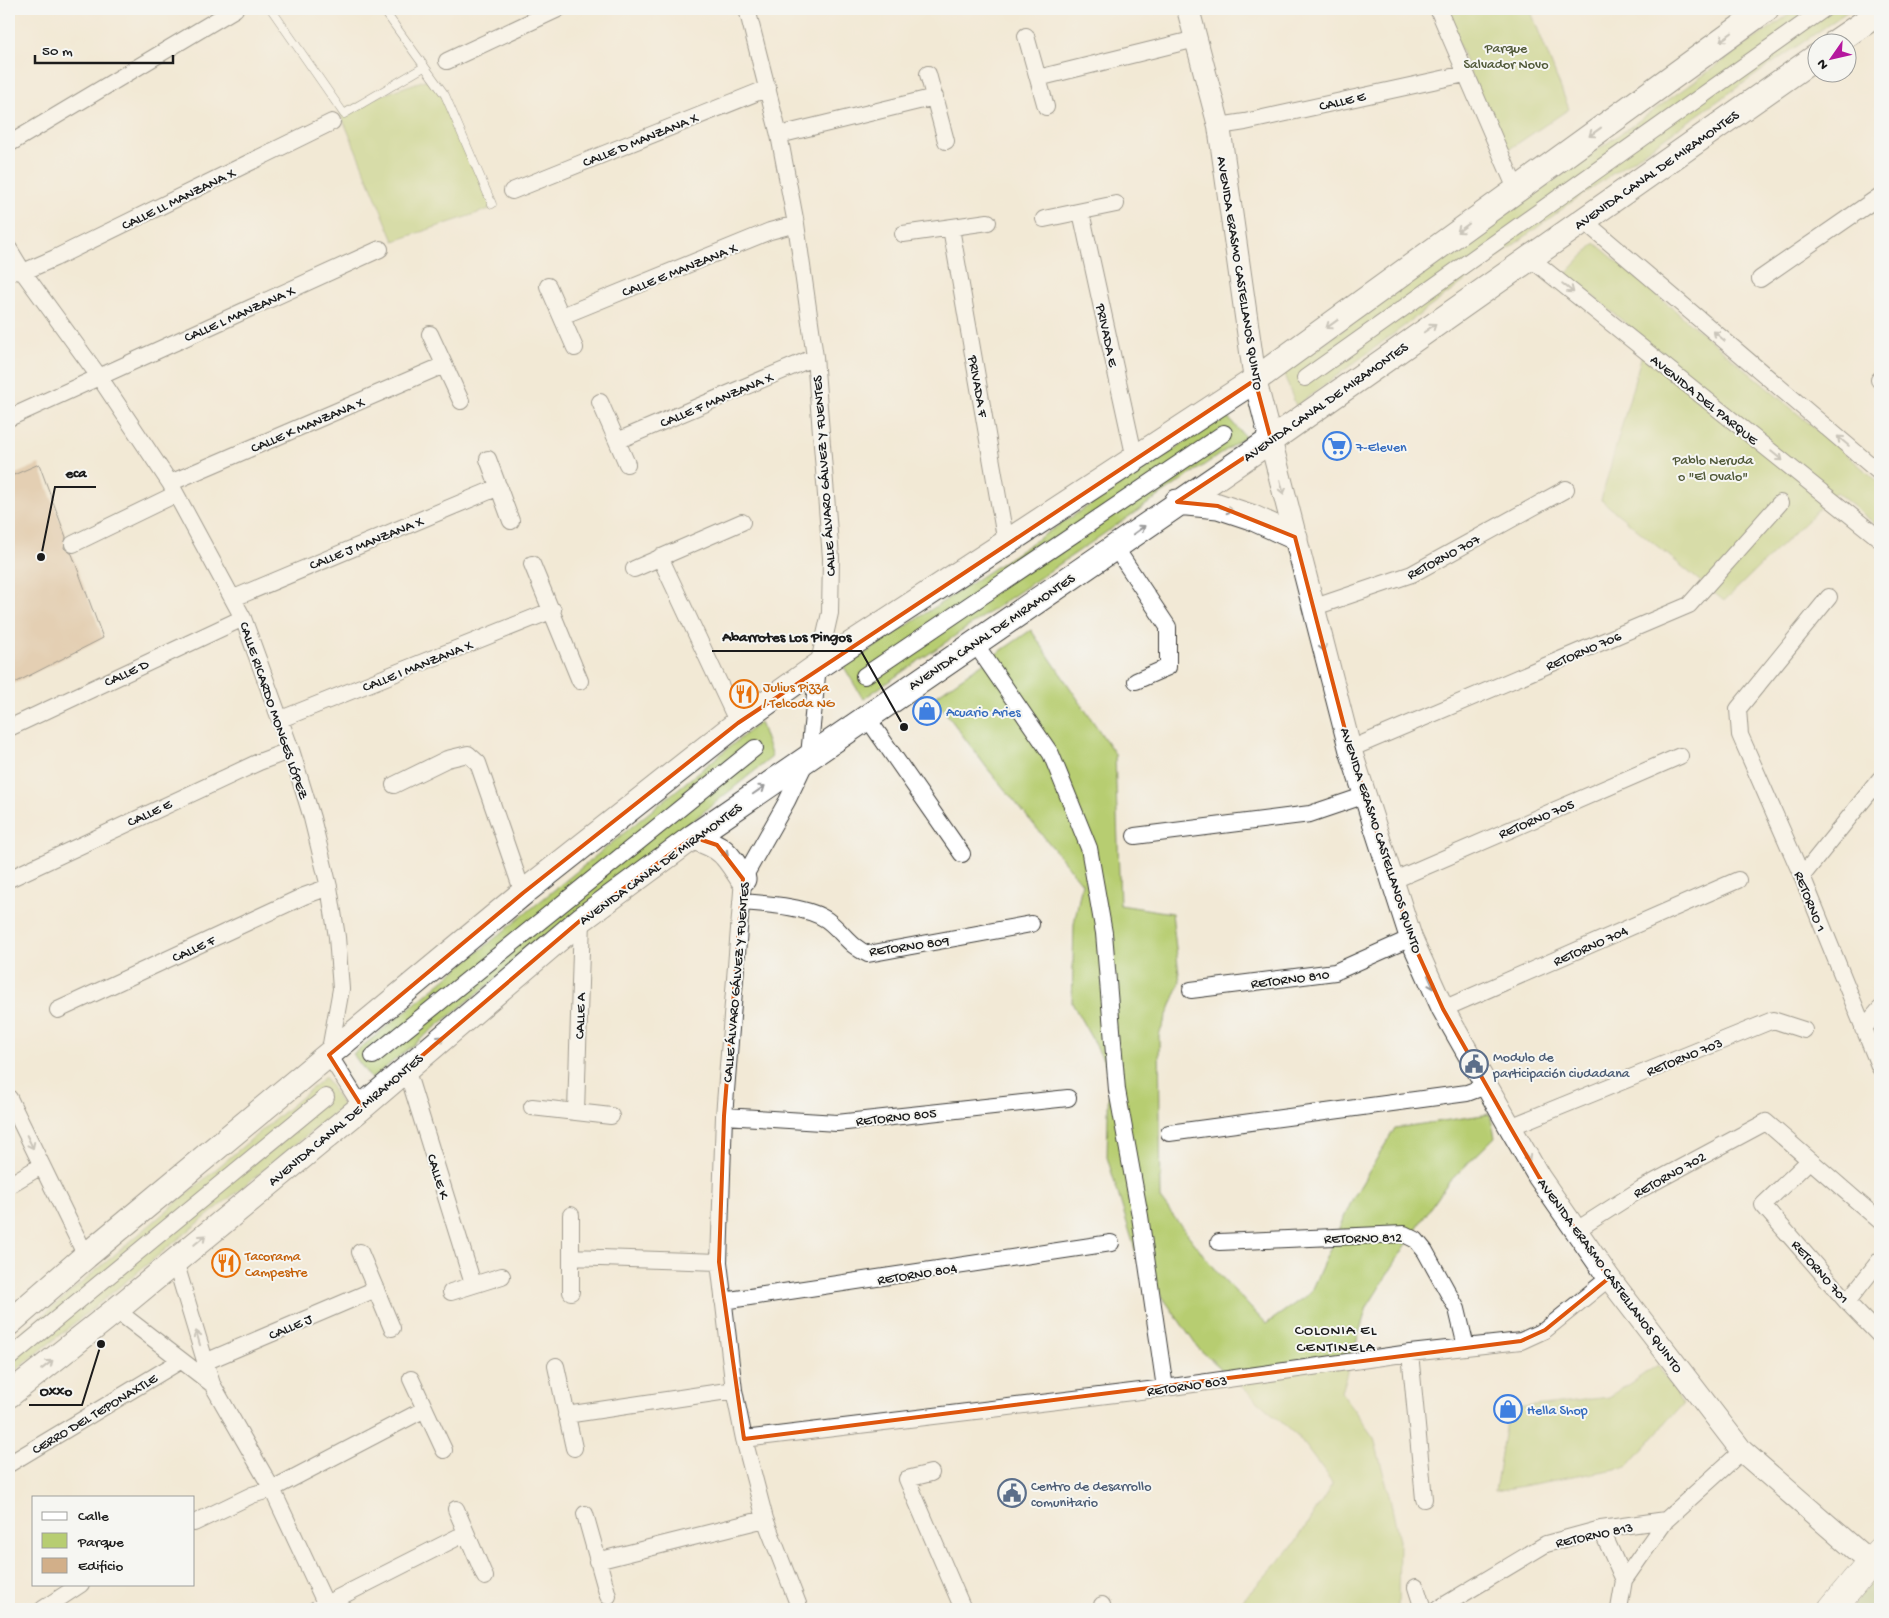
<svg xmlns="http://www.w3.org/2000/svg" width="1889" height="1618" font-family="'Gochi Hand',sans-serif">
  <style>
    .green { fill: #b7cd71; stroke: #6a7446 }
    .forest { fill: #91b063; stroke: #566640 }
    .building { fill: #d2af89 }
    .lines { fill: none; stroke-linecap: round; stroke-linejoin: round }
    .lane-casing { stroke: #3c3b38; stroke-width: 9 }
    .street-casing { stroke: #3c3b38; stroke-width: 18 }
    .secondary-casing { stroke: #3c3b38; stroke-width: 24 }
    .primary-casing { stroke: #3c3b38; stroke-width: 27 }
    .highway-casing { stroke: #3c3b38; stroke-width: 29 }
    .lane { stroke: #fff; stroke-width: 8 }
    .street { stroke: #fff; stroke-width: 16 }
    .secondary { stroke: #fff; stroke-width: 22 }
    .primary { stroke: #fff; stroke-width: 25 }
    .highway { stroke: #fff; stroke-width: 28 }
    .tram { stroke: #1c1c1c; stroke-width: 1 }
    .oneway { stroke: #999 }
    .marked { fill: none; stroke: #de560d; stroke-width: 4; stroke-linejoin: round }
    .labels { text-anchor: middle; stroke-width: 4; stroke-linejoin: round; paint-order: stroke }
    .park-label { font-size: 14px; fill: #525a3a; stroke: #f6f6f2 }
    .street-label { font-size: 14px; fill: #1c1c1c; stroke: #f6f6f2 }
    .shop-label { font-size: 14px; fill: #366cbe; stroke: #f6f6f2; text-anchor: start }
    .food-label { font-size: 14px; fill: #c56008; stroke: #f6f6f2; text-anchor: start }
    .service-label { font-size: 14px; fill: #4e5e75; stroke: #f6f6f2; text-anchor: start }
    .neighbourhood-label { font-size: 15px; letter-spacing: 1px; fill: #1c1c1c; stroke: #f6f6f2 }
    .leader { fill: none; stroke: #1c1c1c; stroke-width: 2 }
    .callout-dot { fill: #1c1c1c; stroke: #f6f6f2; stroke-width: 2 }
    .callout-label { font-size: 15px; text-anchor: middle; font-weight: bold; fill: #1c1c1c; stroke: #f6f6f2; stroke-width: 4; stroke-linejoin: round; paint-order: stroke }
  </style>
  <rect width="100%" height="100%" fill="#f6f6f2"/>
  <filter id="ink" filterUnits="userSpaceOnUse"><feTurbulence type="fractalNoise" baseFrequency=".02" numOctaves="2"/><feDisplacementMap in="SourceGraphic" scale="10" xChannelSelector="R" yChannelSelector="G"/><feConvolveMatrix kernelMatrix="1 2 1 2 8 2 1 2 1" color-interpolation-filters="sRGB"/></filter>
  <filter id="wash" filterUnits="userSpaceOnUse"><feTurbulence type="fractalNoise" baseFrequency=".0096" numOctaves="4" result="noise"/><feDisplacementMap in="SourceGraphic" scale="20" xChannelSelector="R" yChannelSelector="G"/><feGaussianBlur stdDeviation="1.12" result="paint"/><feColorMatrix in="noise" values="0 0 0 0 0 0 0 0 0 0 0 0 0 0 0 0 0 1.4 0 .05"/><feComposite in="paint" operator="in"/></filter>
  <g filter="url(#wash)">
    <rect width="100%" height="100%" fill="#f2e9d6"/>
    <path class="green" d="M1445,9h85l39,100 -67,45z
      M1797,9h54l-278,192 -277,205 -13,-34z
      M433,77l60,131 -99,33 -55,-131z
      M1595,243l285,240v45l-44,-36 -112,109 -123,-101 45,-160 -80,-66z
      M1226,415l19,22 -382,262 -19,-32z
      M1031,630l84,124 5,151 52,8 8,70 -21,52 2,165 55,71 50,53 44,-31 42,-93 43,-72 95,-14 5,23 -46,45 -29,41 -53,84 -26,85 33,46 15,56 10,46 -1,69h-163l61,-67 37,-59 -35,-46 -100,-89 -59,-85 -32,-106 2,-87 -37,-67 2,-79 8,-41 -95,-115 -53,-71z
      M760,722l12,35 -401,322 -18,-25z
      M325,1077l18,29 -334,270v-32z
      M1658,1365l25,39 -56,63 -132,24 13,-82 101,-12z"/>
    <path class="forest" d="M1880,1572v23l-12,14h-19z"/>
    <g id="blocks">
      <path class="building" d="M39,464l27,73 -2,11 8,6 31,84 -94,48v-209z"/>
    </g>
  </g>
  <g filter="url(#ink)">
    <use href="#blocks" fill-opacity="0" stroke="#3c3b38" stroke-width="1"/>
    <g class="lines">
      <defs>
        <path id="lane" d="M271,9l73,105 80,-47
          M383,9l62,86 47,109"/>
        <path id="street" d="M747,9l32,126 17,89 19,133 16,201 -1,55 -12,53 -9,89 -22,46 -44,78 -19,237 -5,146 15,128 10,49 21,80 35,90
          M1438,9l78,180
          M1026,36l20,71
          M447,61l111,-52
          M928,74l18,67
          M1038,78l158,-39
          M1219,126l26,-4 220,-48
          M779,135l156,-38
          M9,144l226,-135
          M512,191l256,-103
          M1081,212l54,247
          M1044,219l72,-15
          M1583,220l297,253
          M951,228l55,315
          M903,234l85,-12
          M9,249l14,23 75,103 72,108 73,135 48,132 21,68 17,69 8,50 4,52 -12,66 33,52
          M1530,258l350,281
          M13,271l10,1 32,-14 277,-136
          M1760,279l120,-83
          M548,286l27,62
          M562,316l208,-85 26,-7
          M430,334l31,67
          M1305,378l519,-369
          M1879,380l1,-1
          M600,402l27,62
          M9,418l371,-169
          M617,441l198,-84
          M488,459l23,62
          M170,483l274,-118
          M73,544l103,-50
          M1115,547l53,80v40l-32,14
          M660,557l78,166
          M532,564l48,117
          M634,569l108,-47
          M1829,597l-91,112 2,26 62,141 78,192
          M234,598l265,-111
          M1312,608l100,-34 154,-85
          M974,642l77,112 38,94 15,85 13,157 23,126 25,172
          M864,676l360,-243
          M866,716l96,138
          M281,719l272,-109
          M9,728l234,-110
          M1350,749l339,-144 91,-102
          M394,785l53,-26 21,-5 10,9 45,130
          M1135,836l175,-22 56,-19
          M1802,876l78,-97
          M9,879l250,-117 32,-12
          M1392,881l288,-125
          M741,902c24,2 67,4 86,18 16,12 23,27 41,34l163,-30
          M1191,990l144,-18 76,-34
          M1443,1009l295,-129
          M58,1010l246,-114 25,-9
          M1863,1029l17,-20
          M373,1056l382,-308
          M406,1068l67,216
          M9,1098l77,158
          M532,1107l79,9
          M576,1112l6,-193
          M724,1116l113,7 231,-25
          M1510,1127l263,-107 31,10
          M1169,1133l298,-40 19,-7
          M1810,1160l-47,45 84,97 33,34
          M9,1185l32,-19
          M1575,1231l66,-42 125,-67 114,99
          M1219,1242l185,-8 12,6 9,11 32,58 9,38
          M360,1252l32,76
          M571,1257l148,5
          M175,1261l37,123 60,105 56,120
          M451,1292l51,-16
          M571,1292v-77
          M723,1301l388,-58
          M1847,1302l33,-42
          M116,1310l96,74
          M1410,1353l14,146
          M9,1358l317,-261
          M205,1362l171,-73
          M556,1366l18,82
          M411,1379l33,71
          M566,1415l168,-25
          M744,1439l421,-51 245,-35 111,-12 24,-11 64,-52
          M9,1464l171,-103
          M931,1473l-24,6 56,130
          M456,1509l29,68
          M585,1514l23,82
          M194,1523l58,-28 20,-6 153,-80
          M1601,1529l23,51
          M597,1561l168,-42
          M1416,1587l7,22
          M1102,1605l1,4
          M43,1609l38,-25
          M316,1609l150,-76
          M1438,1609l108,-65 55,-15 65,-9
          M1619,1609l5,-29 42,-60 76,-69"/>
        <path id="secondary" d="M1188,9l31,117 36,254 95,369 61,189 32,71 67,118 29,50 70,101 133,173 129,112"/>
        <path id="primary" d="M1836,42l44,-30
          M1177,502l41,4 33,11 44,20
          M693,837c30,10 33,15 50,42
          M9,1323l77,-67 437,-363 215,-170 80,-57 437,-286 511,-371
          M9,1395l107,-85 246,-203 220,-188 111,-82 578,-397 545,-383"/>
        <path id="highway" d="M1832,1609l48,-58"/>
      </defs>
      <use href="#lane" class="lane-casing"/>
      <use href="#street" class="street-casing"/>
      <use href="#secondary" class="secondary-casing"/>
      <use href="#primary" class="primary-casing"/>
      <use href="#highway" class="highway-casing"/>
      <use href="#lane" class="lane"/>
      <use href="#street" class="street"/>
      <use href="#secondary" class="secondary"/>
      <use href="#primary" class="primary"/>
      <use href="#highway" class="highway"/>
      <path class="tram" d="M1873,1609l7,-8"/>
    </g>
    <defs><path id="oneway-shaft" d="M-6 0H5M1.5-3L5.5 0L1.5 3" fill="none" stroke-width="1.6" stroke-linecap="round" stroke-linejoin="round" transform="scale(1.25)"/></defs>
    <g class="oneway">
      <use href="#oneway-shaft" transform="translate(1726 37) rotate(144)"/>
      <use href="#oneway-shaft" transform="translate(1595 132) rotate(144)"/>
      <use href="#oneway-shaft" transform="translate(1463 228) rotate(144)"/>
      <use href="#oneway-shaft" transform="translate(1568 288) rotate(39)"/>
      <use href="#oneway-shaft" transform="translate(1332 324) rotate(144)"/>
      <use href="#oneway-shaft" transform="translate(1430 328) rotate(-35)"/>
      <use href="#oneway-shaft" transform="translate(1719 336) rotate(-140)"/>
      <use href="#oneway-shaft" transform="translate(1843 441) rotate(-140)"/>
      <use href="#oneway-shaft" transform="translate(1777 456) rotate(39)"/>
      <use href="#oneway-shaft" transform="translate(1282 487) rotate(76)"/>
      <use href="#oneway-shaft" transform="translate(1226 509) rotate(18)"/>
      <use href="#oneway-shaft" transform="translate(1139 530) rotate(-36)"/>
      <use href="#oneway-shaft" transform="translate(1322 644) rotate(75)"/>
      <use href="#oneway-shaft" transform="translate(759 790) rotate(-35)"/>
      <use href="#oneway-shaft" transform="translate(723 851) rotate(45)"/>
      <use href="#oneway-shaft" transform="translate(1431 982) rotate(66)"/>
      <use href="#oneway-shaft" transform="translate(438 1041) rotate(-40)"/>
      <use href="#oneway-shaft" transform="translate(30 1142) rotate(64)"/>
      <use href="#oneway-shaft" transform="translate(1526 1155) rotate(60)"/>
      <use href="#oneway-shaft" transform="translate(200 1240) rotate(-40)"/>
      <use href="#oneway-shaft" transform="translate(198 1338) rotate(-106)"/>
      <use href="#oneway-shaft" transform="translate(47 1365) rotate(-38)"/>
    </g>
  </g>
  <path d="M0 0H1889V1618H0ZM1255,380l16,60 -94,62 41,4 77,31 55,212 61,189 32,71 67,118 29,50 70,101 -64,52 -24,11 -777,98 -25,-177 5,-146 19,-237 -26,-34 -24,-8 -111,82 -220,188 -33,-52 194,-162 215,-170z" fill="#f2e9d6" fill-opacity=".55" fill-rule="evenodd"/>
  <path class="marked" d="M1255,380l16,60 -94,62 41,4 77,31 55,212 61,189 32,71 67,118 29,50 70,101 -64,52 -24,11 -777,98 -25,-177 5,-146 19,-237 -26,-34 -24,-8 -111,82 -220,188 -33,-52 194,-162 215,-170z"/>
  <defs>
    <symbol id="supermarket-ring" viewBox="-11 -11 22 22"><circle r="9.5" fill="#f6f6f2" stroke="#3f7fe0" stroke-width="1.5"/><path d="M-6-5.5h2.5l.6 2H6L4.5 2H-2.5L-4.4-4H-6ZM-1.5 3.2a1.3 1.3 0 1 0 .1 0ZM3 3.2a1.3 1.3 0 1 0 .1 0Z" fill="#3f7fe0"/></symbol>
    <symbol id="restaurant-ring" viewBox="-11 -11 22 22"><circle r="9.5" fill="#f6f6f2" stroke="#e8710a" stroke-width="1.5"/><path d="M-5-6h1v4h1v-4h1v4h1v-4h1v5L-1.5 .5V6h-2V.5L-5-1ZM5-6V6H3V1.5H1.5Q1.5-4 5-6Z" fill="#e8710a"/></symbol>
    <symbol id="shop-ring" viewBox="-11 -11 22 22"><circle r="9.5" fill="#f6f6f2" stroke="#3f7fe0" stroke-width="1.5"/><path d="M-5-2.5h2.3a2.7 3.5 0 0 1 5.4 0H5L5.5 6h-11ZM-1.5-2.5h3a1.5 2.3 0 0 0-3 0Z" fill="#3f7fe0"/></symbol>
    <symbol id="civic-ring" viewBox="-11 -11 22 22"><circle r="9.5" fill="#f6f6f2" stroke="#5c6f8a" stroke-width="1.5"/><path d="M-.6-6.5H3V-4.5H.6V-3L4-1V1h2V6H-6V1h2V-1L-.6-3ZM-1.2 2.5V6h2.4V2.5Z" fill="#5c6f8a"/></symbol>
  </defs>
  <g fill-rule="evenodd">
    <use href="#supermarket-ring" x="1321" y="430" width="32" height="32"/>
    <use href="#restaurant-ring" x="728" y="678" width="32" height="32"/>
    <use href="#shop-ring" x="911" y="695" width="32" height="32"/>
    <use href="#civic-ring" x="1458" y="1048" width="32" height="32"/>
    <use href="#restaurant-ring" x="210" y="1247" width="32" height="32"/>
    <use href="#shop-ring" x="1492" y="1393" width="32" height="32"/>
    <use href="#civic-ring" x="996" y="1477" width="32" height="32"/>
  </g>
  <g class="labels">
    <g class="park-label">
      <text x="1506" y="52">Parque<tspan x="1506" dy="16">Salvador Novo</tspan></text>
      <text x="1713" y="464">Pablo Neruda<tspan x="1713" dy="16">o "El Ovalo"</tspan></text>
    </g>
    <g class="street-label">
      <text transform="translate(1342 100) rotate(-13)" y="5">CALLE E</text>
      <text transform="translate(640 139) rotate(-22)" y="5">CALLE D MANZANA X</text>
      <text transform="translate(1656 169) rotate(-35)" y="5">AVENIDA CANAL DE MIRAMONTES</text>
      <text transform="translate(178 198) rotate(-26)" y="5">CALLE LL MANZANA X</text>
      <text transform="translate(679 269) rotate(-22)" y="5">CALLE E MANZANA X</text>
      <text transform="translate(1241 273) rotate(81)" y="5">AVENIDA ERASMO CASTELLANOS QUINTO</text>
      <text transform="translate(239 313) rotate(-24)" y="5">CALLE L MANZANA X</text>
      <text transform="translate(1108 335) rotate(78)" y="5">PRIVADA E</text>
      <text transform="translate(979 386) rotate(80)" y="5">PRIVADA F</text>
      <text transform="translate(716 399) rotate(-23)" y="5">CALLE F MANZANA X</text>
      <text transform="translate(1705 399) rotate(39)" y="5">AVENIDA DEL PARQUE</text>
      <text transform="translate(1325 401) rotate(-35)" y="5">AVENIDA CANAL DE MIRAMONTES</text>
      <text transform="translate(307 424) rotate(-23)" y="5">CALLE K MANZANA X</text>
      <text transform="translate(823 476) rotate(-94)" y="5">CALLE ÁLVARO GÁLVEZ Y FUENTES</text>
      <text transform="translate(366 542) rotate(-22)" y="5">CALLE J MANZANA X</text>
      <text transform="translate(1443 556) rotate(-28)" y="5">RETORNO 707</text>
      <text transform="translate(991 631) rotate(-34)" y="5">AVENIDA CANAL DE MIRAMONTES</text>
      <text transform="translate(1583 650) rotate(-23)" y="5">RETORNO 706</text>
      <text transform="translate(417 665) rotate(-22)" y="5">CALLE I MANZANA X</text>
      <text transform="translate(126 672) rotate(-25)" y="5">CALLE D</text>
      <text transform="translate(275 710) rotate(71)" y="5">CALLE RICARDO MONGES LÓPEZ</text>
      <text transform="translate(149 812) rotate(-25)" y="5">CALLE E</text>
      <text transform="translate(1536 818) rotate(-23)" y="5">RETORNO 705</text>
      <text transform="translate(1382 840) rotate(72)" y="5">AVENIDA ERASMO CASTELLANOS QUINTO</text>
      <text transform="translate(660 863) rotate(-36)" y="5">AVENIDA CANAL DE MIRAMONTES</text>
      <text transform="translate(1811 901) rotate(68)" y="5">RETORNO 1</text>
      <text transform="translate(909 945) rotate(-8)" y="5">RETORNO 809</text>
      <text transform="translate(1590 945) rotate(-24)" y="5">RETORNO 704</text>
      <text transform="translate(193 948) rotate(-25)" y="5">CALLE F</text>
      <text transform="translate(1290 978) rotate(-7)" y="5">RETORNO 810</text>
      <text transform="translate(735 982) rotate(-85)" y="5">CALLE ÁLVARO GÁLVEZ Y FUENTES</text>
      <text transform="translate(579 1016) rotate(-88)" y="5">CALLE A</text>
      <text transform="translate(1684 1056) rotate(-22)" y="5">RETORNO 703</text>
      <text transform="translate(896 1116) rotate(-6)" y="5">RETORNO 805</text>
      <text transform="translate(345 1119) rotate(-40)" y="5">AVENIDA CANAL DE MIRAMONTES</text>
      <text transform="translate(1669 1174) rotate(-29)" y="5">RETORNO 702</text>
      <text transform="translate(439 1176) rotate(73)" y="5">CALLE K</text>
      <text transform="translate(1363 1237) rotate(-1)" y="5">RETORNO 812</text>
      <text transform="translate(1821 1271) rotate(49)" y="5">RETORNO 701</text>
      <text transform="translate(917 1273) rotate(-9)" y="5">RETORNO 804</text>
      <text transform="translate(1611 1275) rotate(54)" y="5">AVENIDA ERASMO CASTELLANOS QUINTO</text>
      <text transform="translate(290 1326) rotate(-23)" y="5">CALLE J</text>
      <text transform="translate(1187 1385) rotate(-8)" y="5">RETORNO 803</text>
      <text transform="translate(94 1413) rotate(-31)" y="5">CERRO DEL TEPONAXTLE</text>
      <text transform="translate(1594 1534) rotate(-12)" y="5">RETORNO 813</text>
    </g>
    <g class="shop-label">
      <text x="1356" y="451">7-Eleven</text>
      <text x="946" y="716">Acuario Aries</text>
      <text x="1527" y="1414">Hella Shop</text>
    </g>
    <g class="food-label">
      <text x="763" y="691">Julius Pizza<tspan x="763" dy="16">/ Telcoda NG</tspan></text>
      <text x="245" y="1260">Tacorama<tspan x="245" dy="16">Campestre</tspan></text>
    </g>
    <g class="service-label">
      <text x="1493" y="1061">Modulo de<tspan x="1493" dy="16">participación ciudadana</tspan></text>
      <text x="1031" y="1490">Centro de desarrollo<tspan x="1031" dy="16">comunitario</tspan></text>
    </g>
    <g class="neighbourhood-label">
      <text x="1336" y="1334">COLONIA EL<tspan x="1336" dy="17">CENTINELA</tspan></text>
    </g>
  </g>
  <path class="leader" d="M41 557L55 487H96M904 727L861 651H712M101 1344L82 1405H29"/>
  <g class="callout-dot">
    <circle cx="41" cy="557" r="5"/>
    <circle cx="904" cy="727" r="5"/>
    <circle cx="101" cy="1344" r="5"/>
  </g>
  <g class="callout-label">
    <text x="76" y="477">eca</text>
    <text x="787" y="641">Abarrotes Los Pingos</text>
    <text x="56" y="1395">Oxxo</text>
  </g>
  <rect width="1889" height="1618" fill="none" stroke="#f6f6f2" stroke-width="30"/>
  <rect x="32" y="1496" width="162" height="90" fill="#f6f6f2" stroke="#9f9f9c"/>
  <rect x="42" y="1512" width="25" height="8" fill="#ffffff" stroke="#9f9f9c"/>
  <text x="78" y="1520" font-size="15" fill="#1c1c1c">Calle</text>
  <rect x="42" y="1533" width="25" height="15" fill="#b7cd71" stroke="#9f9f9c"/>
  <text x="78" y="1546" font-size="15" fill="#1c1c1c">Parque</text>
  <rect x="42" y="1558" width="25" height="15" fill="#d2af89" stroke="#9f9f9c"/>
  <text x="78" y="1570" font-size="15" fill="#1c1c1c">Edificio</text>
  <g transform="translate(1832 58) rotate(236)"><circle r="24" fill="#f6f6f2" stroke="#9f9f9c"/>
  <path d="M0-4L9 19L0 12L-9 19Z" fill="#b5179e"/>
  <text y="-8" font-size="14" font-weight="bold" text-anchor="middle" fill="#1c1c1c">N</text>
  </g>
  <path d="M35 55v8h138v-8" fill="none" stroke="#1c1c1c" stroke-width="2.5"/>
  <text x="42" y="55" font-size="15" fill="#1c1c1c" stroke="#f6f6f2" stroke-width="4" paint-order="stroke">50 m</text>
</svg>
